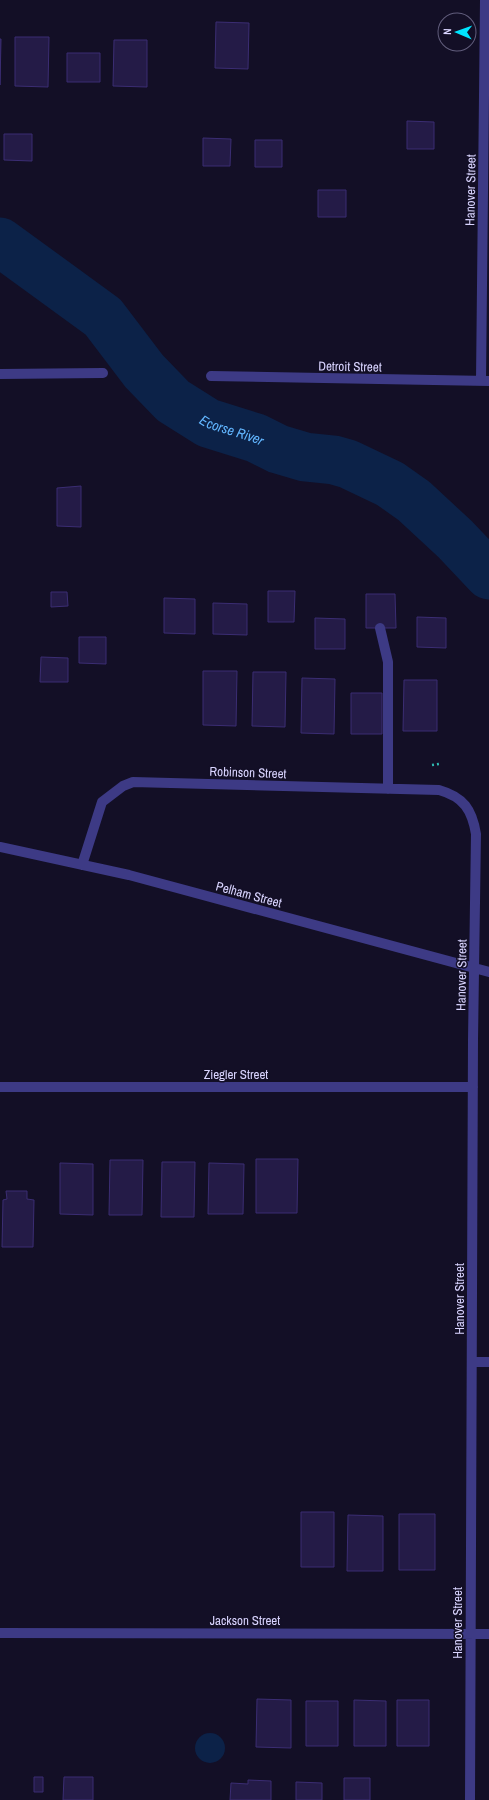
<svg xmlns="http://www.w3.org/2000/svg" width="489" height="1800" font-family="'Archivo Narrow',sans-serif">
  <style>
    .water { fill: #0c2248 }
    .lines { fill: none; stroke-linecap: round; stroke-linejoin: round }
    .river { stroke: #0c2248; stroke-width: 49 }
    .building { fill: #241b47; stroke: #3b2d73 }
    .path { stroke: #2fb8b0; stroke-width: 2.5; stroke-dasharray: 2 3; stroke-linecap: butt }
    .minor { stroke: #3d3a85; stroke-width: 10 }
    .labels { text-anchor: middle; stroke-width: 3; stroke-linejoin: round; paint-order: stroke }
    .street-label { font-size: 13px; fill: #d9d4ff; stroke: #130f26 }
    .water-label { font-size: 14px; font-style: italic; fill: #62b6ff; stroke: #130f26 }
  </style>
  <rect width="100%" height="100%" fill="#130f26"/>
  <path class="water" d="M195 1748a15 15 0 1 1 30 0a15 15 0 1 1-30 0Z"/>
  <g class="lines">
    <path class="river" id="s1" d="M0,242l103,75 41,54 29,30 35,22 48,15 22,11 27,8 29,3 14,4 42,20 24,17 41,38 34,36"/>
  </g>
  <path class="building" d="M216,22l33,1 -1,46 -33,-1z
    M15,37h34l-1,50 -33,-1z
    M0,39h1l-1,46z
    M114,40h33v47l-34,-1z
    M67,53h33v29h-33z
    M407,121l27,1v27h-27z
    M4,134h28v27l-28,-1z
    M203,138l28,1 -1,27h-27z
    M255,140h27v27h-27z
    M318,190h28v27h-28z
    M81,486v41l-24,-1v-38z
    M268,591h27l-1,31h-26z
    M51,592h16l1,14 -17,1z
    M366,594h29l1,34h-30z
    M164,598l31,1v35l-31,-1z
    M213,603l34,1v31l-34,-1z
    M417,617l29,1v30l-29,-1z
    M315,618l30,1v30h-30z
    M79,637h27v27l-27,-1z
    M41,657l27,1v24h-28z
    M203,671h34l-1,55 -33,-1z
    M253,672h33l-1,55 -33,-1z
    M302,678l33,1 -1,55 -33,-1z
    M404,680h33v51h-34z
    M351,693h31v41h-31z
    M256,1159h42l-1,54h-41z
    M110,1160h33l-1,55h-33z
    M162,1162h33l-1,55h-33z
    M60,1163l33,1v51l-33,-1z
    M209,1163l35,1 -1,50h-35z
    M6,1191h21v8l7,1 -1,47h-31l1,-47 4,-1z
    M301,1512h33v55h-33z
    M399,1514h36v56h-36z
    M348,1515l35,1v55h-36z
    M257,1699l34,1v48l-35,-1z
    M354,1700l32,1v45h-32z
    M397,1700h32v46h-32z
    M306,1701h32v45h-32z
    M34,1777h9v15h-9z
    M64,1777h29v23h-30z
    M344,1778h26v22h-26z
    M248,1780l23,1v19h-41l1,-17 17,1z
    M296,1782l26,1v17h-26z"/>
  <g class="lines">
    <path class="path" d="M432,765l7,-1"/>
    <path class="minor" d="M0,374l103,-1
      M211,376l278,5
      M481,381l4,-381
      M380,628l8,34v127
      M0,847l129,28 360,97
      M82,865l20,-63 21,-16 10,-4 306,8c25,7 33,20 37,44l-3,206 -3,760
      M0,1087h473
      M472,1362h17
      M0,1633l489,1"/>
  </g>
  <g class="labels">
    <g class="street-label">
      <text transform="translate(470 190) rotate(-89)" y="5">Hanover Street</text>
      <text transform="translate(350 366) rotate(1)" y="5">Detroit Street</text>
      <text transform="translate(248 772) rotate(2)" y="5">Robinson Street</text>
      <text transform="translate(249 894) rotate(15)" y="5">Pelham Street</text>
      <text transform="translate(461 975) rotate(-89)" y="5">Hanover Street</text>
      <text x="236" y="1079">Ziegler Street</text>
      <text transform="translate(459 1299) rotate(-90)" y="5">Hanover Street</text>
      <text x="245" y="1625">Jackson Street</text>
      <text transform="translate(457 1623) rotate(-90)" y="5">Hanover Street</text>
    </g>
    <g class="water-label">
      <text dy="5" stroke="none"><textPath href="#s1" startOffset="303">Ecorse River</textPath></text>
    </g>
  </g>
  <g transform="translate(457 32) rotate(272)"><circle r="19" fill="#130f26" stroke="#625e7d"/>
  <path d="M0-3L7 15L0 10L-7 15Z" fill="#00e5ff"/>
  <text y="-6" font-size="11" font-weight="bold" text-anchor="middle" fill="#d9d4ff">N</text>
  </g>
</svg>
